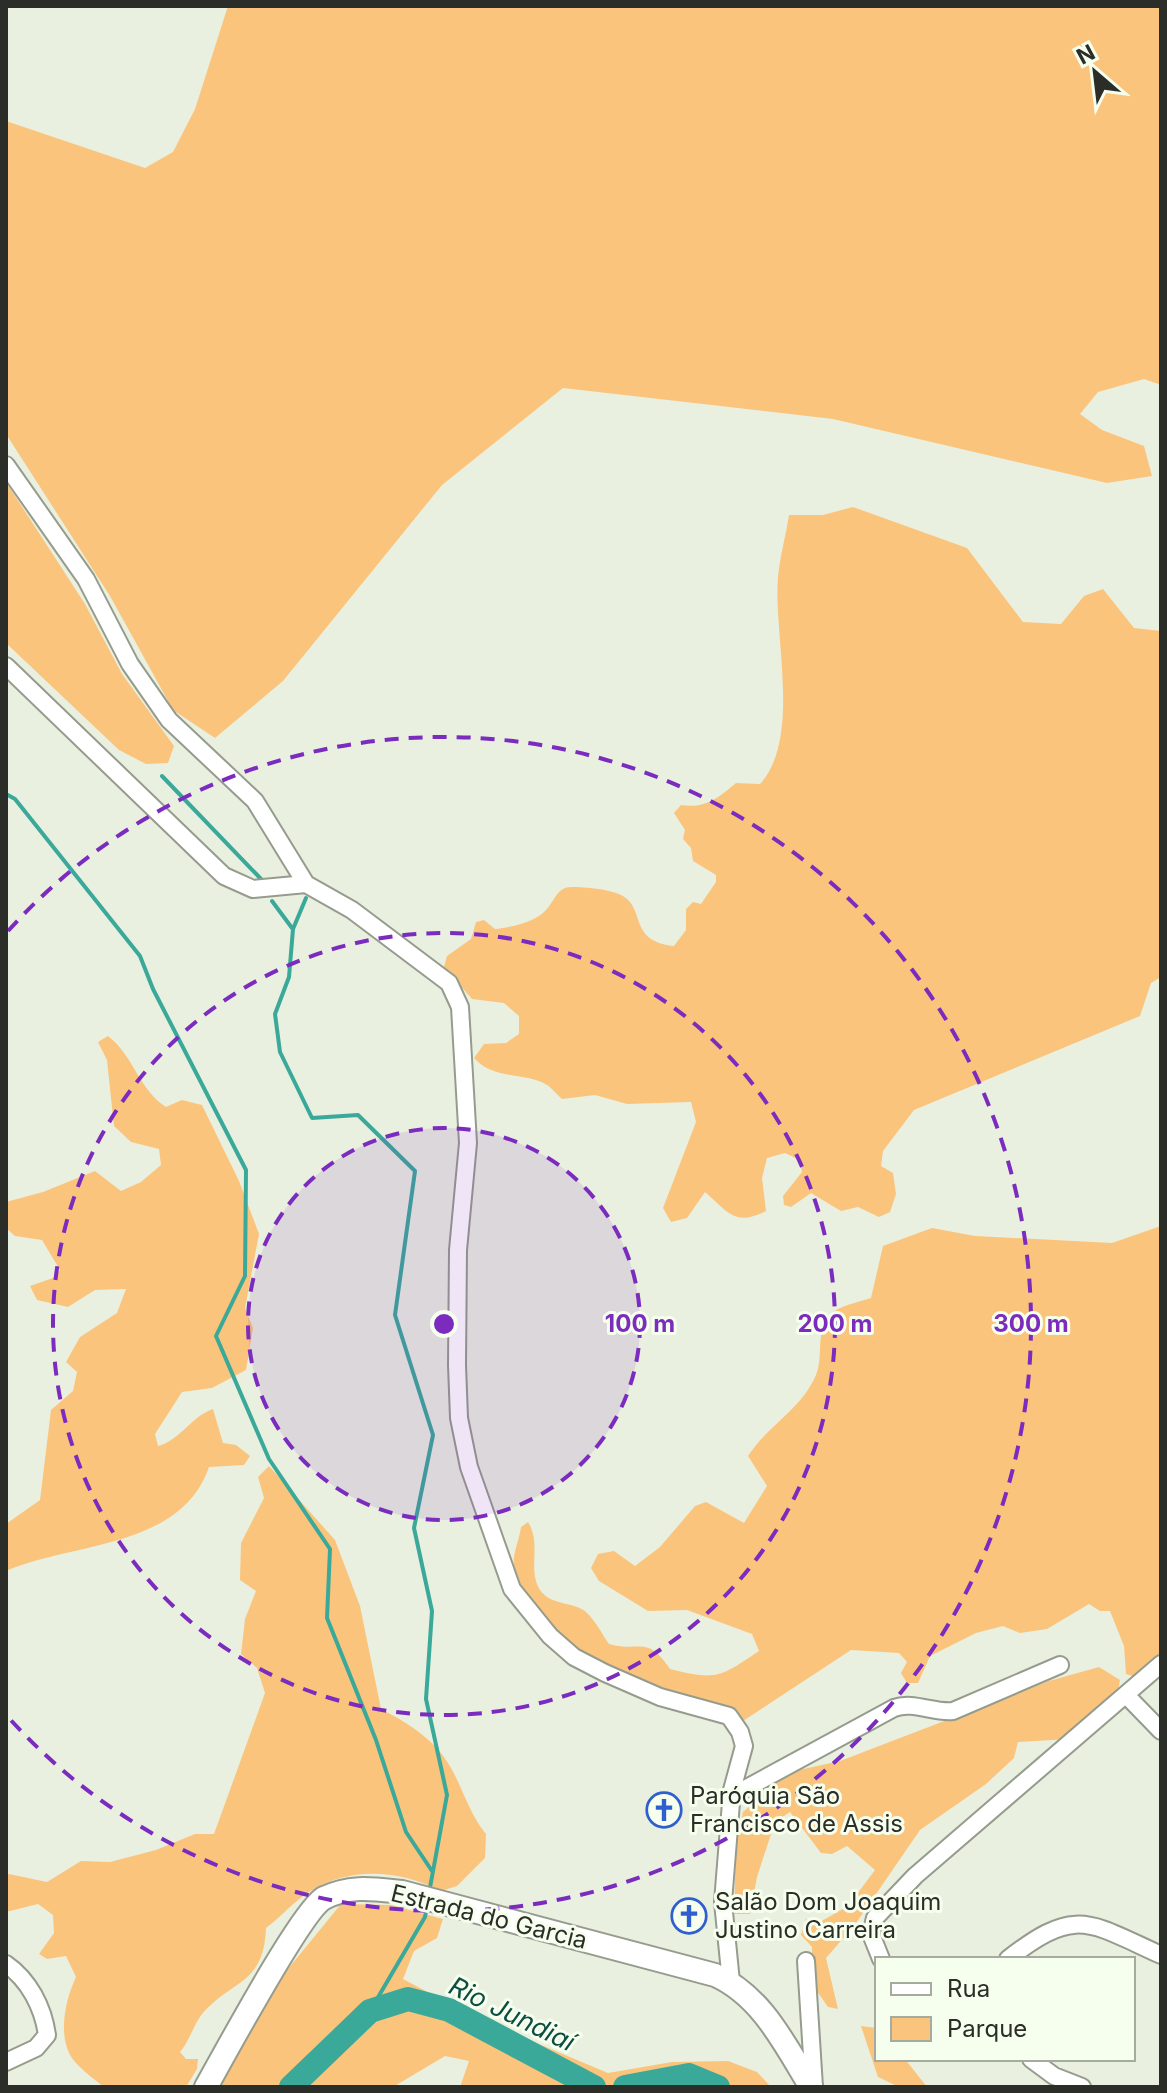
<svg xmlns="http://www.w3.org/2000/svg" width="1167" height="2093" font-family="Inter,sans-serif">
  <style>
    .green { fill: #fbc47c }
    .lines { fill: none; stroke-linecap: round; stroke-linejoin: round }
    .stream { stroke: #3aa999; stroke-width: 4 }
    .river { stroke: #3aa999; stroke-width: 24 }
    .street-casing { stroke: #959c8d; stroke-width: 20 }
    .secondary-casing { stroke: #959c8d; stroke-width: 26 }
    .street { stroke: #fff; stroke-width: 16 }
    .secondary { stroke: #fff; stroke-width: 22 }
    .ring { fill: none; stroke: #7b2cbf; stroke-width: 4; stroke-dasharray: 14 10 }
    .labels { text-anchor: middle; stroke-width: 6; stroke-linejoin: round; paint-order: stroke }
    .poi-label { font-size: 24px; fill: #2b2e28; stroke: #f6feed; text-anchor: start }
    .street-label { font-size: 24px; fill: #2b2e28; stroke: #f6feed }
    .water-label { font-size: 26px; font-style: italic; fill: #0c4d44; stroke: #f6feed }
    .centre { fill: #7b2cbf; stroke: #f6feed; stroke-width: 4 }
    .ring-label { font-size: 24px; text-anchor: middle; font-weight: bold; fill: #7b2cbf; stroke: #f6feed; stroke-width: 6; stroke-linejoin: round; paint-order: stroke }
  </style>
  <rect width="100%" height="100%" fill="#e9f0e0"/>
  <path class="green" d="M228,6h933v379l-17,-6 -46,13 -18,22 22,16 42,16 8,30 -45,7 -274,-64 -270,-31 -121,97 -159,196 -68,57 -42,-28 -63,-114 -104,-162v-313l139,47 28,-16 22,-43z
    M6,482l79,122 37,70 52,72 -6,17 -22,1 -27,-14 -113,-107z
    M853,507l114,41 56,74 38,2 23,-28 19,-7 31,39 27,3v346l-10,6 -11,33 -226,94 -31,41 -2,15 12,7 3,21 -6,18 -11,5 -21,-10 -17,4 -30,-18 -20,14 -7,-2 -1,-9 19,-24 -2,-12 -15,-7 -18,5 -5,20 4,33c-31,16 -38,1 -61,-19l-18,26 -16,4 -8,-14 33,-86 -5,-20 -64,2 -32,-9 -33,4c-5,-4 -10,-11 -15,-14 -22,-13 -54,-5 -73,-27l10,-14 22,-1 13,-9v-18l-15,-13 -32,-4 -28,-32 3,-11 24,-17 5,-17 8,-2 11,9c16,-2 39,-6 51,-19 9,-9 10,-23 26,-23 13,0 37,2 49,8 26,13 6,46 53,51l12,-16v-21l7,-7 8,2 15,-22v-7l-23,-14 -2,-13 -8,-9 2,-9 -11,-17 7,-8c24,4 37,-7 55,-22l24,1c42,-46 13,-150 18,-207 2,-21 8,-42 11,-62h34z
    M108,1036c26,20 31,54 58,71l16,-7 20,5 37,76 20,53 -14,74 8,20 -7,42 -34,18 -30,4 -27,42 3,12c23,-6 32,-29 55,-37l10,34 13,2 14,11 -6,9 -35,2c-28,82 -137,75 -203,104v-47l34,-24 11,-90 22,-19 4,-19 -11,-10 14,-25 37,-24 9,-24 -31,1 -27,17 -31,-7 -7,-14 23,-8 7,-8 -18,-30 -27,-4 -9,-8v-26l37,-10 52,-21 26,20 20,-9 20,-17 -2,-16 -28,-7 -17,-16 -7,-66 -9,-18z
    M1161,1226v428l-25,23 -10,-3 -2,-28 -14,-35h-10l-11,-7 -42,25 -27,4 -17,-7 -27,7 -46,23 -12,27h-11l-6,-10 6,-11 -8,-9 -48,-3 -108,71c-43,-29 -103,-26 -144,-62l-5,4c-30,-23 -75,-58 -80,-98 -2,-10 6,-27 7,-38l7,-5c14,22 -1,48 12,68 11,16 33,11 46,22 9,8 16,22 23,32 32,9 37,-10 61,25 47,12 50,8 89,-18l-7,-17 -65,-24 -39,1 -49,-30 -8,-13 7,-14 16,-3 21,15 25,-19 35,-41 11,-4 38,21 23,-37 -19,-30c20,-31 53,-46 68,-81 8,-18 -1,-46 14,-61 9,-8 29,-12 41,-16l12,-52 49,-18 43,8 137,7z
    M269,1466l66,74 25,66 21,103c27,14 55,31 70,59 13,23 18,45 35,66l-1,24 -28,28 -16,5c-42,-21 -90,-25 -132,1 -15,9 -28,25 -43,36 -2,57 -34,51 -64,86 -9,12 -12,26 -22,38l6,7h12l-1,10 -11,18h-82c-10,-8 -21,-16 -29,-25 -19,-22 -10,-62 1,-85l-10,-21 -19,3 -8,-5 15,-21 -1,-18 -15,-11 -32,8v-36l3,-2 38,8 34,-21 29,1 46,-12 39,-16h19l51,-141 -8,-25 -16,-14 4,-35 11,-28 -16,-11 1,-37 23,-45 -6,-21z
    M1099,1667l21,13 -2,10 -27,23 -4,25 -69,4 -4,16 -28,26 -66,46 -66,96 -28,32 12,51 -10,-2 -16,-23v-37l-11,-12 5,-16 14,3 28,-16 27,-36 -28,-24 -15,8 -11,-1 -31,-41 -15,10 -18,55 -7,37h-16l2,-68 7,-34 33,-29 23,-13 41,-9 209,-80z
    M341,1904l50,1 52,14 -6,19 -23,13 -11,28 74,39 131,55 64,-11 56,-1 29,11 14,15h-311l9,-26 -24,-5 -52,31h-173l63,-112z
    M861,2026l16,2v31h28l22,28h-28l-21,-10z"/>
  <g class="lines">
    <path class="stream" d="M162,776l99,103
      M6,794l9,5 125,157 13,33 93,181 -1,106 -29,60 53,123 61,90 -3,69 49,122 30,92 26,39
      M306,898l-13,31 -4,48 -14,37 5,38 32,66 46,-3 57,56 -20,144 38,120 -19,93 18,83 -6,88 21,96 -18,98
      M272,901l20,27
      M370,2011l55,-94 2,-12"/>
    <path class="river" d="M291,2087l79,-76 38,-12 41,11 145,77
      M625,2087l64,-12 29,12"/>
    <defs>
      <path id="street" d="M6,465l80,114 44,85 39,56 86,81 51,83 46,26 97,73 11,24 8,136 -10,107 -1,115 2,53 10,49 43,122 38,47 24,21 31,16 55,24 69,19 11,16 4,14 -12,44 -9,112 8,80
        M6,666l218,210 29,13 53,-5
        M1126,1695l35,36
        M732,1796l162,-88c19,-7 39,5 59,3l107,-46
        M881,1959l-10,-25 4,-16 40,-42 246,-212
        M1008,1959c68,-53 80,-37 153,-4
        M806,1961l8,126
        M6,1964c23,16 37,43 41,71l-11,13 -30,14
        M1031,2059l23,17 28,11"/>
      <path id="secondary" d="M206,2087c17,-30 96,-177 118,-189 27,-13 49,-9 78,-6l313,83c47,21 70,70 96,112"/>
    </defs>
    <use href="#street" class="street-casing"/>
    <use href="#secondary" class="secondary-casing"/>
    <use href="#street" class="street"/>
    <use href="#secondary" class="secondary"/>
  </g>
  <circle cx="444" cy="1324" r="196" fill="#7b2cbf" fill-opacity=".12"/>
  <g class="ring">
    <circle cx="444" cy="1324" r="196"/>
    <circle cx="444" cy="1324" r="391"/>
    <path d="M8 931A587 587 0 1 1 8 1717"/>
  </g>
  <defs>
    <symbol id="church-ring" viewBox="-11 -11 22 22"><circle r="9.5" fill="#f6feed" stroke="#2f5fce" stroke-width="1.5"/><path d="M-1.2-6h2.4v3.5h3.3v2.4h-3.3V6h-2.4V-.1h-3.3v-2.4h3.3Z" fill="#2f5fce"/></symbol>
  </defs>
  <g fill-rule="evenodd">
    <use href="#church-ring" x="644" y="1790" width="40" height="40"/>
    <use href="#church-ring" x="669" y="1896" width="40" height="40"/>
  </g>
  <g class="labels">
    <g class="poi-label">
      <text x="690" y="1804">Paróquia São<tspan x="690" dy="28">Francisco de Assis</tspan></text>
      <text x="715" y="1910">Salão Dom Joaquim<tspan x="715" dy="28">Justino Carreira</tspan></text>
    </g>
    <g class="street-label">
      <text transform="translate(489 1917) rotate(14)" y="8">Estrada do Garcia</text>
    </g>
    <g class="water-label">
      <text transform="translate(512 2014) rotate(26)" y="9">Rio Jundiaí</text>
    </g>
  </g>
  <circle cx="444" cy="1324" r="12" class="centre"/>
  <g class="ring-label">
    <text x="640" y="1332">100 m</text>
    <text x="835" y="1332">200 m</text>
    <text x="1031" y="1332">300 m</text>
  </g>
  <rect width="1167" height="2093" fill="none" stroke="#2b2e28" stroke-width="16"/>
  <rect x="875" y="1957" width="260" height="104" fill="#f6feed" stroke="#a5ab9e" stroke-width="2"/>
  <rect x="891" y="1983" width="40" height="12" fill="#ffffff" stroke="#a5ab9e" stroke-width="2"/>
  <text x="947" y="1997" font-size="24" fill="#2b2e28">Rua</text>
  <rect x="891" y="2017" width="40" height="24" fill="#fbc47c" stroke="#a5ab9e" stroke-width="2"/>
  <text x="947" y="2037" font-size="24" fill="#2b2e28">Parque</text>
  <g transform="translate(1095 72) rotate(332)" stroke="#f6feed" stroke-width="6" paint-order="stroke">
  <path d="M0-6L14 30L0 20L-14 30Z" fill="#2b2e28"/>
  <text y="-12" font-size="22" font-weight="bold" text-anchor="middle" fill="#2b2e28">N</text>
  </g>
</svg>
